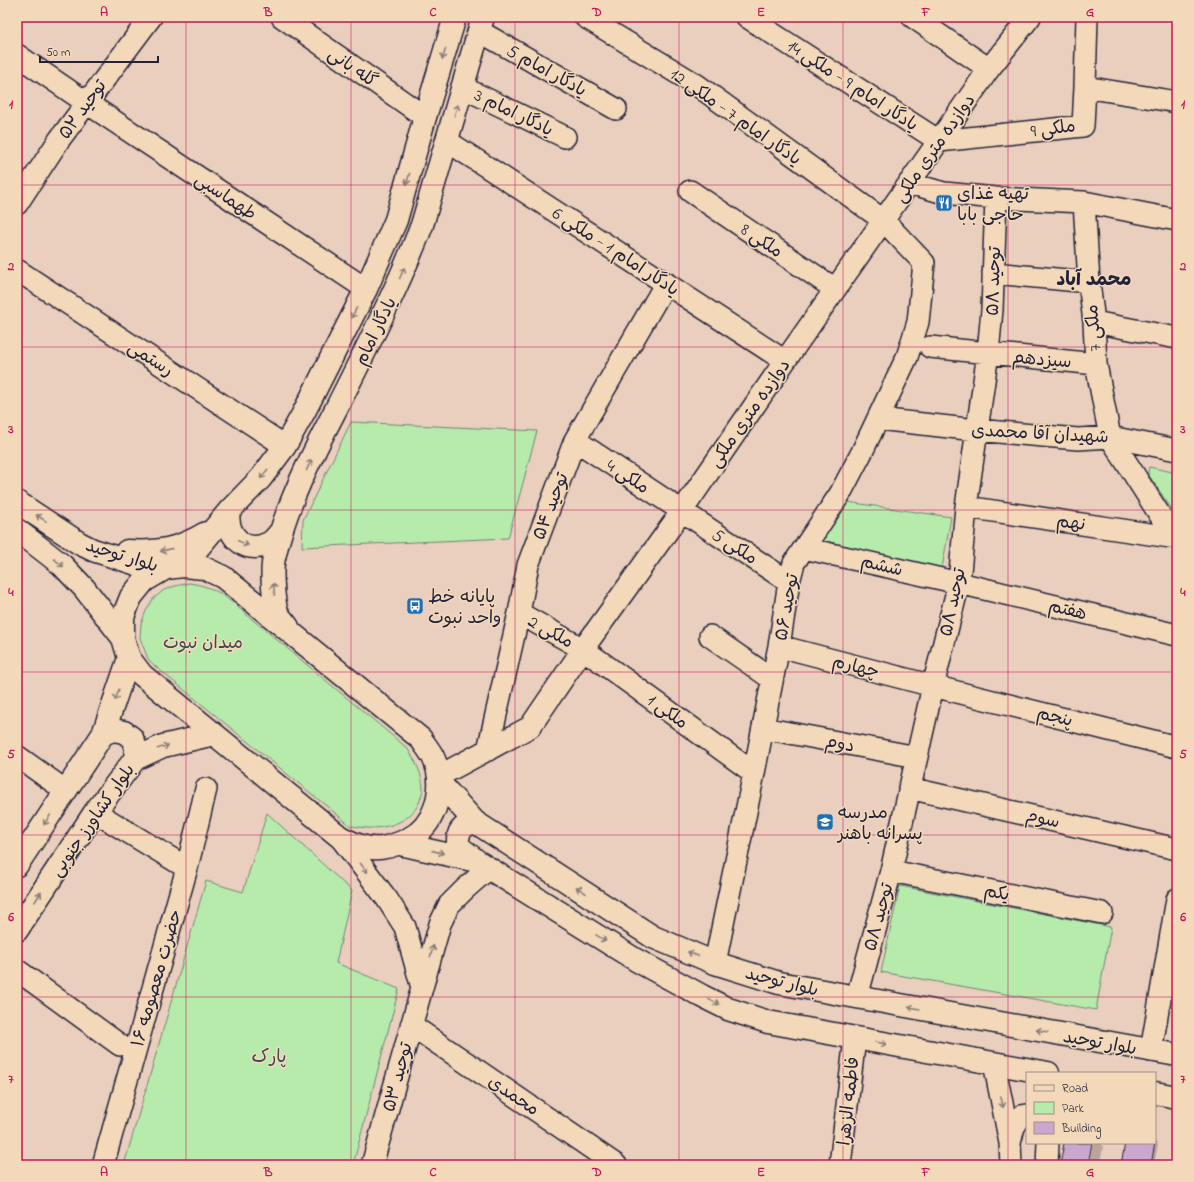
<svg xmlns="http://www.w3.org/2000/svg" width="1194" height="1182" font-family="'Indie Flower','Playpen Sans Arabic',sans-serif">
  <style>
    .green { fill: #b7ebac; stroke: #6c8674 }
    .shadow { fill: #0003 }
    .building { fill: #cba6cf; stroke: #22223b }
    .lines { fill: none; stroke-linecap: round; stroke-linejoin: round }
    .minor-casing { stroke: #22223b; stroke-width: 24 }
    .major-casing { stroke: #22223b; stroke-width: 25 }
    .minor { stroke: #f3d9ba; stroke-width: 21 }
    .major { stroke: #f3d9ba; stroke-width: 22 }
    .oneway { stroke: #8a7e7a }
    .grid { fill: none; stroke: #c2185b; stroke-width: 1; stroke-opacity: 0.55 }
    .labels { text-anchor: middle; stroke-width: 3; stroke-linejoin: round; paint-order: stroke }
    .street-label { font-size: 18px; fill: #22223b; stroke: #f3d9ba }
    .poi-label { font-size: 18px; fill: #22223b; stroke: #f3d9ba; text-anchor: start }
    .park-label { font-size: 18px; fill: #404a52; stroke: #f3d9ba }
    .neighbourhood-label { font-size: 19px; font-weight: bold; fill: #22223b; stroke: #f3d9ba }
    .neatline { fill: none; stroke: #c2185b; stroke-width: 1.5 }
    .grid-label { font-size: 13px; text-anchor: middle; font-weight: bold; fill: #c2185b }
  </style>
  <rect width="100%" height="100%" fill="#ebcfbe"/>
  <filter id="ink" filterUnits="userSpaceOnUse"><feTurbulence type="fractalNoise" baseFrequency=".025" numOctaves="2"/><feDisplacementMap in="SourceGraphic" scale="8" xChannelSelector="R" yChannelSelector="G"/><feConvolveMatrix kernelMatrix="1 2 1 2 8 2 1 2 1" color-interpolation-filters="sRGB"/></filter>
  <g filter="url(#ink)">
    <path class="green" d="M351,422l186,9 -29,107 -206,9 1,-27z
      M1149,467l28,6v44l-29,-43z
      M847,502l104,15 -9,51 -123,-24z
      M189,583c14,2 22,5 34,12l184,153c8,12 15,25 16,40 0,3 -1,6 -2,9 -6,23 -32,32 -54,31 -5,0 -11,-2 -16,-2l-195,-159 -8,-8 -8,-21 1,-14 5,-13 7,-12 11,-9 11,-4z
      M267,813l85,78 -16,72 63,26 -46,176h-229l82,-284 37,11z
      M900,886l211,41 -15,83 -215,-38z"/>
    <path class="shadow" d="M1155,1142l3,3 -4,20h-32l4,-22h29z
      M1093,1143h7l3,3 -3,19h-11z"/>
    <path class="building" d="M1064,1143h28l-4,22h-28z
      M1125,1143h30l-4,22h-30z"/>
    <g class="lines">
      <defs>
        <path id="minor" d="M282,17l143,100
          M585,17l112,68 186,135 41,43 -6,59 -11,35 -45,95 -22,42 -46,69 -5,19 -10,64 -25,127 -39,190
          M747,17l192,124 144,-15 2,-39 2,-70
          M913,17l76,52
          M479,31l137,78
          M17,55l70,48 279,186
          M462,87l103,50
          M1085,87l92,15
          M447,141l338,220
          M909,183l35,10 52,5 88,4 5,80 5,40 2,42 14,73 64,100
          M690,191l145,98
          M1084,202l93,18
          M17,204l42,-64 92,-123
          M17,270l268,176
          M993,273l96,9
          M1094,322l83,16
          M930,347l166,17
          M878,419l98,11 102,9 32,-2 67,13
          M575,440l214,142
          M966,507l211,31
          M804,548l155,35 218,52
          M519,613l64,36 171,124
          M710,636l62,43
          M779,646l154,40 244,61
          M763,728l154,29
          M488,750l31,-137 9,-48 47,-125 91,-157
          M17,756l49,35
          M439,776l91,-49 53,-78 99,-138 103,-150 204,-292 41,-52
          M909,788l268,61
          M95,812l92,56
          M340,837l47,62 18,28 17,61
          M891,871l211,42
          M17,970l103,75
          M857,997l34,-126 42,-185 26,-103 7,-76 22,-154 4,-43 4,-112
          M411,1025l205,140
          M1151,1051l26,-152
          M994,1063l16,80 1,22
          M1010,1143l4,-16 7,-11 6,-1
          M103,1165l84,-297 19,-79
          M372,1165l68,-241 9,-19 16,-16 24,-21
          M840,1165l15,-127
          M1047,1165l1,-22"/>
        <path id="major" d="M17,502l62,41 14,7 47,15 26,3
          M229,511c-4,23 15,44 38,33 6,-2 10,-8 14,-13
          M17,530l45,35 22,23 39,50
          M127,551c32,2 52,-2 79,-18
          M183,566l21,2 19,9 198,162c4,6 9,12 12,18 12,24 6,58 -15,76 -11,8 -24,13 -37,15 -15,2 -29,-5 -41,-11l-198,-162 -13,-17 -6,-20v-21l8,-20 13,-16 22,-13z
          M183,566l46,-55 32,-33 24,-32 19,-34 62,-123 30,-69 29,-103 30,-100
          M288,627c-3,-5 -9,-10 -11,-15 -4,-12 -6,-42 -3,-54 11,-51 38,-103 62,-149 30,-60 62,-121 86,-184l61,-208
          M103,734l10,-4 11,2 8,6 4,10 -1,11
          M439,782l36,40 178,115 62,26 64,20 398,72
          M475,822c-14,4 -18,10 -17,24l19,15
          M400,844l77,17 159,99 66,36 26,13 40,13 280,51
          M17,865l86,-131 26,-76
          M17,930l78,-118 40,-53 28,-13 51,-12
          M1155,1093l22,4"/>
      </defs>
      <use href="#minor" class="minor-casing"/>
      <use href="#major" class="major-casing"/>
      <use href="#minor" class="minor"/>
      <use href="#major" class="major"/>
    </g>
    <defs><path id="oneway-shaft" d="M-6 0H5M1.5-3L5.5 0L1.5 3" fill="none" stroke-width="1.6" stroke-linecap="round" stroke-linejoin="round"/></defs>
    <g class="oneway">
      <use href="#oneway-shaft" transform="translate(444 54) rotate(107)"/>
      <use href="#oneway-shaft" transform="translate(456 110) rotate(-74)"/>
      <use href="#oneway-shaft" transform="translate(408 179) rotate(105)"/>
      <use href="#oneway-shaft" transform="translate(402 273) rotate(-66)"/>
      <use href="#oneway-shaft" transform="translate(354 313) rotate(117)"/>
      <use href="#oneway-shaft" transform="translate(309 465) rotate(-65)"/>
      <use href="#oneway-shaft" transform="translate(264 474) rotate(128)"/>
      <use href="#oneway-shaft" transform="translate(41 518) rotate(-147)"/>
      <use href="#oneway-shaft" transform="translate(243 543) rotate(25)"/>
      <use href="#oneway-shaft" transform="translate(166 550) rotate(167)"/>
      <use href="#oneway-shaft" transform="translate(59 563) rotate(40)"/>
      <use href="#oneway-shaft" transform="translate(274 589) rotate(-96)"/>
      <use href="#oneway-shaft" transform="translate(117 695) rotate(109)"/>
      <use href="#oneway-shaft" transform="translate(163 747) rotate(-18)"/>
      <use href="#oneway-shaft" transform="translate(47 820) rotate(124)"/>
      <use href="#oneway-shaft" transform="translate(438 852) rotate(13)"/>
      <use href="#oneway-shaft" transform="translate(364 868) rotate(52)"/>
      <use href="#oneway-shaft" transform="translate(581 890) rotate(-147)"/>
      <use href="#oneway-shaft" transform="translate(38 897) rotate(-57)"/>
      <use href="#oneway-shaft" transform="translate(601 938) rotate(32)"/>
      <use href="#oneway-shaft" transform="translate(432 951) rotate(-74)"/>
      <use href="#oneway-shaft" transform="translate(693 954) rotate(-157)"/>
      <use href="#oneway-shaft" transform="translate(714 1002) rotate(26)"/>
      <use href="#oneway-shaft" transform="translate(914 1008) rotate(-170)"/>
      <use href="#oneway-shaft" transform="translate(1042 1031) rotate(-170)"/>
      <use href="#oneway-shaft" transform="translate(881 1043) rotate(10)"/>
      <use href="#oneway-shaft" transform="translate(1002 1102) rotate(78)"/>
    </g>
  </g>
  <path class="grid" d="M186,17v1148M351,17v1148M515,17v1148M679,17v1148M843,17v1148M1008,17v1148M17,185h1160M17,347h1160M17,510h1160M17,672h1160M17,835h1160M17,997h1160"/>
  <defs>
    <symbol id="restaurant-square" viewBox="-11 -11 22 22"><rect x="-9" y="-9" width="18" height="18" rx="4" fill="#1f6fb2" stroke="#f3d9ba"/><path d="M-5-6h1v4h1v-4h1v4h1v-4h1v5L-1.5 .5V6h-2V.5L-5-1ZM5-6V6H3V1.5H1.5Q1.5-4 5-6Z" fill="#fff"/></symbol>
    <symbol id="bus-square" viewBox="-11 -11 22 22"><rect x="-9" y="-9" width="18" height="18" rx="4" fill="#1f6fb2" stroke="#f3d9ba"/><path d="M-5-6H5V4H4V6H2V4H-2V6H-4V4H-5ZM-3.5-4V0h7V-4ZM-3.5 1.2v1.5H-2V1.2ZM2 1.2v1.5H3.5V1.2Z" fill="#fff"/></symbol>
    <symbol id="school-square" viewBox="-11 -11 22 22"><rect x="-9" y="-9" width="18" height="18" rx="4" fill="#1f6fb2" stroke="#f3d9ba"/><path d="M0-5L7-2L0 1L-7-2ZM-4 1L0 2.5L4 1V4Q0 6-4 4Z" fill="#fff"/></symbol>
  </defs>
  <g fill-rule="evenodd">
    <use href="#restaurant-square" x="934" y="193" width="20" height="20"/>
    <use href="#bus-square" x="405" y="596" width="20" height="20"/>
    <use href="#school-square" x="815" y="812" width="20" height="20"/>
  </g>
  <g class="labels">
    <g class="street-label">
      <text transform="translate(353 67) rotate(35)" y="6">گله بانی</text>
      <text transform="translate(547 70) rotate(29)" y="6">یادگار امام 5</text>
      <text transform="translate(853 85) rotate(33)" y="6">یادگار امام 9 - ملکی 14</text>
      <text transform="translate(82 109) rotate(-54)" y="6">توحید ۵۲</text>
      <text transform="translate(514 112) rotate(26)" y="6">یادگار امام 3</text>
      <text transform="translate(736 116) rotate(35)" y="6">یادگار امام 7 - ملکی 12</text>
      <text transform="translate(1053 128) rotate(-8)" y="6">ملکی 9</text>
      <text transform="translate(934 148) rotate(-55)" y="6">دوازده متری ملکی</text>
      <text transform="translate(226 196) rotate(34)" y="6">طهماسبی</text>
      <text transform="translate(762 240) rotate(34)" y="6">ملکی 8</text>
      <text transform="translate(616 251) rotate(33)" y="6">یادگار امام 1 - ملکی 6</text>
      <text transform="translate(993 281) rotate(-88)" y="6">توحید ۵۸</text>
      <text transform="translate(1093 328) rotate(-95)" y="6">ملکی 7</text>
      <text transform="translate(375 331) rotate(-64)" y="6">یادگار امام</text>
      <text transform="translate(151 358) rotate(33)" y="6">رستمی</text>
      <text transform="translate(1042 359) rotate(5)" y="6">سیزدهم</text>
      <text transform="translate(749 413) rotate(-55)" y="6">دوازده متری ملکی</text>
      <text transform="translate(1040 433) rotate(3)" y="6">شهیدان آقا محمدی</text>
      <text transform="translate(628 476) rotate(33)" y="6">ملکی 4</text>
      <text transform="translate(550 506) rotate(-69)" y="6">توحید ۵۴</text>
      <text transform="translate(1071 522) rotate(8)" y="6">نهم</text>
      <text transform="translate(735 546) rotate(33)" y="6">ملکی 5</text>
      <text transform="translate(122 555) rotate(17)" y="6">بلوار توحید</text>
      <text transform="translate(882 565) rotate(13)" y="6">ششم</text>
      <text transform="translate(952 602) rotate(-78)" y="6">توحید ۵۸</text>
      <text transform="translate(786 607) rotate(-80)" y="6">توحید ۵۶</text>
      <text transform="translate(1068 609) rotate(14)" y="6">هفتم</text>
      <text transform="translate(551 631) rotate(29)" y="6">ملکی 2</text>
      <text transform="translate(856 666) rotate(14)" y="6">چهارم</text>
      <text transform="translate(668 711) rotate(36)" y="6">ملکی 1</text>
      <text transform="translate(1055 716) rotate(14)" y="6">پنجم</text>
      <text transform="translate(840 743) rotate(11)" y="6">دوم</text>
      <text transform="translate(1043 818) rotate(13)" y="6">سوم</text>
      <text transform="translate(92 820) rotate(-55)" y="6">بلوار کشاورز جنوبی</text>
      <text transform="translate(997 892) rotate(11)" y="6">یکم</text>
      <text transform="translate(878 917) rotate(-75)" y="6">توحید ۵۸</text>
      <text transform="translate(156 978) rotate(-74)" y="6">حضرت معصومه ۱۶</text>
      <text transform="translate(782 981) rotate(14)" y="6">بلوار توحید</text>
      <text transform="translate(1100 1042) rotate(10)" y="6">بلوار توحید</text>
      <text transform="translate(397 1077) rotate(-75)" y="6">توحید ۵۳</text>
      <text transform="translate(514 1095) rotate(34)" y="6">محمدی</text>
      <text transform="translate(848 1101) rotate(-84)" y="6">فاطمه الزهرا</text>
    </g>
    <g class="poi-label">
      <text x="957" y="199">تهیه غذای<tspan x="957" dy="21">حاجی بابا</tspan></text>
      <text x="428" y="602">پایانه خط<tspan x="428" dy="21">واحد نبوت</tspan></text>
      <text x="838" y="818">مدرسه<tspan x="838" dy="21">پسرانه باهنر</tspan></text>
    </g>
    <g class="park-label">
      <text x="203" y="648">میدان نبوت</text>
      <text x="269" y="1062">پارک</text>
    </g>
    <g class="neighbourhood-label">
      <text x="1094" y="285">محمد آباد</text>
    </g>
  </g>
  <rect width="1194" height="1182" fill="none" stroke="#f3d9ba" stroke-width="44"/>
  <rect x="1026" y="1072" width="130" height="72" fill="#f3d9ba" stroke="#9f9087"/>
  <rect x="1034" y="1085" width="20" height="6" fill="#f3d9ba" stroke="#9f9087"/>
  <text x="1062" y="1092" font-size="12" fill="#22223b">Road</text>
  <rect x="1034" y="1102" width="20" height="12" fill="#b7ebac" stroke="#9f9087"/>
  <text x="1062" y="1112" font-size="12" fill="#22223b">Park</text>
  <rect x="1034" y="1122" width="20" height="12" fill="#cba6cf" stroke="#9f9087"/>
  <text x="1062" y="1132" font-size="12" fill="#22223b">Building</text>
  <path d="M40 56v6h118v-6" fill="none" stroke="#22223b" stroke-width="2"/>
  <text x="46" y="56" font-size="12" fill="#22223b" stroke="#f3d9ba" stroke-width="3" paint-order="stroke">50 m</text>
  <rect x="22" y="22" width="1150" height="1138" class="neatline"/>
  <g class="grid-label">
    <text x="104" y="16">A</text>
    <text x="268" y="16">B</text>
    <text x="433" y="16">C</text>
    <text x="597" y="16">D</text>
    <text x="761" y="16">E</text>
    <text x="926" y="16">F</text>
    <text x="1090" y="16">G</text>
    <text x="11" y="108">1</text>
    <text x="1183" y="108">1</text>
    <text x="11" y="270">2</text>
    <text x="1183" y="270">2</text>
    <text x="11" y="433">3</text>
    <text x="1183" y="433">3</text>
    <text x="11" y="596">4</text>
    <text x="1183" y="596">4</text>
    <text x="11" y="758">5</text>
    <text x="1183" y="758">5</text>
    <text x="11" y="921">6</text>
    <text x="1183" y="921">6</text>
    <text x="11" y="1083">7</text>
    <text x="1183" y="1083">7</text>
    <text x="104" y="1176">A</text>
    <text x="268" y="1176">B</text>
    <text x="433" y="1176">C</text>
    <text x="597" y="1176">D</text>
    <text x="761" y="1176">E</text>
    <text x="926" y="1176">F</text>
    <text x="1090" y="1176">G</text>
  </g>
</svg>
